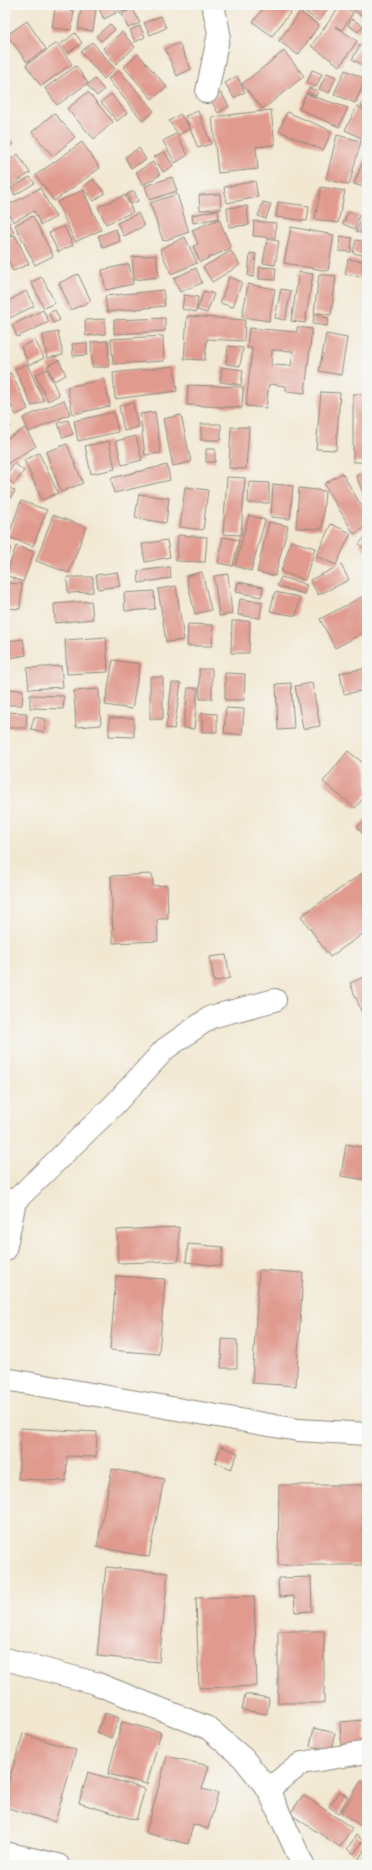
<svg xmlns="http://www.w3.org/2000/svg" width="372" height="1870" font-family="Pangolin,sans-serif">
  <style>
    .building { fill: #e09a8e; fill-rule: evenodd }
    .lines { fill: none; stroke-linecap: round; stroke-linejoin: round }
    .minor-casing { stroke: #8e8a7e; stroke-width: 24 }
    .minor { stroke: #fff; stroke-width: 22 }
  </style>
  <rect width="100%" height="100%" fill="#f6f6f2"/>
  <filter id="ink" filterUnits="userSpaceOnUse"><feTurbulence type="fractalNoise" baseFrequency=".025" numOctaves="2"/><feDisplacementMap in="SourceGraphic" scale="8" xChannelSelector="R" yChannelSelector="G"/><feConvolveMatrix kernelMatrix="1 2 1 2 8 2 1 2 1" color-interpolation-filters="sRGB"/></filter>
  <filter id="wash" filterUnits="userSpaceOnUse"><feTurbulence type="fractalNoise" baseFrequency=".012" numOctaves="4" result="noise"/><feDisplacementMap in="SourceGraphic" scale="16" xChannelSelector="R" yChannelSelector="G"/><feGaussianBlur stdDeviation="0.9" result="paint"/><feColorMatrix in="noise" values="0 0 0 0 0 0 0 0 0 0 0 0 0 0 0 0 0 1.4 0 .05"/><feComposite in="paint" operator="in"/></filter>
  <g filter="url(#wash)">
    <rect width="100%" height="100%" fill="#f2e8d2"/>
    <g id="blocks">
      <path class="building" d="M102,5h10l4,8 -12,6 -6,-12z
        M116,5h23l-19,8z
        M266,5h22l5,4 -21,27 -19,-14z
        M295,5h35l-11,16z
        M341,5l12,8 -11,17 -7,-4 22,15 -17,25 -29,-20z
        M346,5h21v14z
        M55,8l19,3 -3,19 -19,-2z
        M81,8l15,2 -3,21 -15,-2z
        M133,9l7,14 -12,5 -6,-14z
        M300,12l19,13 -21,30 -19,-14z
        M161,16l5,12 -16,7 -6,-12z
        M352,19l11,7 -5,6 -10,-7z
        M27,21l19,28 -19,13 -20,-27z
        M110,24l5,6 -14,11 -5,-5z
        M140,26l5,11 -10,5 -5,-12z
        M122,32l13,15 -19,17 -13,-16z
        M75,33l7,10 -14,10 -7,-9z
        M367,34v34l-15,-9z
        M92,42l23,27 -11,10 -23,-27z
        M57,43l15,21 -31,22 -15,-21z
        M179,43l12,26 -14,7 -12,-27z
        M284,51l20,25 -41,33 -21,-25z
        M138,54l29,33 -15,12 -28,-32z
        M76,66l12,17 -31,22 -12,-17z
        M119,70l35,41 -11,10 -35,-42z
        M312,70l10,4 -6,13 -9,-4z
        M345,70l21,9 -11,24 -21,-9z
        M327,73l9,4 -7,16 -10,-4z
        M237,76l8,16 -11,6 -9,-15z
        M95,79l9,11 -7,6 -10,-11z
        M309,88l9,3 -2,5 -9,-3z
        M88,92l25,30 -19,17 -27,-30z
        M367,92v17l-6,-3z
        M221,93l8,13 -11,7 -8,-14z
        M111,94l16,19 -10,8 -16,-19z
        M306,94l42,14 -9,19 -40,-18z
        M357,106l10,5v30l-22,-11z
        M271,110l4,35 -19,2 2,22 -40,4 -6,-56z
        M198,111l13,33 -13,4 -13,-32z
        M287,112l45,19 -9,19 -44,-19z
        M54,113l21,24 -22,19 -21,-24z
        M180,114l10,14 -11,7 -10,-14z
        M176,134l12,21 -13,8 -12,-22z
        M5,135l8,9 -8,8z
        M337,135l24,6 -12,44 -23,-6z
        M82,142l18,26 -46,33 -18,-26z
        M139,148l7,12 -15,8 -6,-11z
        M164,151l9,15 -10,6 -9,-15z
        M18,154l12,19 -25,16v-26z
        M365,156h2v32l-13,-4z
        M153,162l7,13 -17,10 -7,-13z
        M30,177l5,6 -20,12 -4,-7z
        M172,177l5,14 -27,9 -5,-14z
        M93,179l12,14 -11,8 -12,-13z
        M255,181l3,16 -31,6 -3,-16z
        M321,187l24,4 -7,32 -23,-4z
        M40,188l16,29 -15,8 -7,-14 -21,11 -8,-15z
        M83,190l18,40 -26,12 -18,-40z
        M134,191l4,10 -7,3 -4,-10z
        M177,194l12,38 -26,9 -13,-38z
        M220,194l1,15 -21,1 -1,-15z
        M125,195l8,17 -27,12 -8,-17z
        M263,202l8,2 -5,15 -8,-3z
        M278,202l31,4 -2,15 -31,-4z
        M247,206l2,19 -20,2 -2,-19z
        M218,210l1,8 -26,5 -1,-8z
        M348,212l11,3 -4,14 -12,-5z
        M138,213l6,13 -20,10 -7,-13z
        M5,214l9,19 -9,4z
        M33,216l20,40 -18,9 -20,-40z
        M362,218l5,3v15l-11,-5z
        M219,219l12,29 -31,14 -7,-16 5,-2 -6,-14z
        M254,221l22,2 -1,15 -22,-2z
        M64,226l9,19 -15,7 -9,-19z
        M291,227l43,8 -6,36 -44,-8z
        M116,229l4,12 -17,7 -5,-12z
        M15,235l14,29 -16,7 -8,-17v-14z
        M340,236l12,2 -1,14 -12,-1z
        M185,237l12,26 -26,11 -11,-25z
        M267,239l12,2 -4,24 -12,-2z
        M356,240l11,2v14l-14,-3z
        M231,251l9,14 -28,17 -9,-15z
        M250,253l6,1 -2,23 -6,-1z
        M156,255l3,22 -25,3 -2,-23z
        M348,259l19,3v16l-22,-4z
        M129,264l4,20 -27,6 -4,-20z
        M260,267l16,1 -1,12 -16,-1z
        M196,268l6,15 -22,9 -6,-14z
        M299,272l14,2 -8,49 -14,-2z
        M78,274l13,27 -20,9 -12,-27z
        M319,274l17,2 -5,39 -17,-2z
        M42,277l13,26 -11,5 -13,-26z
        M229,277l13,5 -9,25 -13,-4z
        M248,284l27,5 -6,32 -27,-4z
        M281,289l10,2 -6,29 -10,-2z
        M163,290l2,16 -58,6 -2,-16z
        M26,291l8,15 -26,13 -3,-6v-10z
        M204,291l10,3 -7,19 -10,-3z
        M184,295l14,2 -2,15 -14,-3z
        M43,310l6,12 -32,15 -5,-12z
        M55,310l5,10 -7,3 -4,-10z
        M314,315l15,3 -2,8 -14,-2z
        M187,316l58,4 -1,21 -37,-2 -2,21 -21,-1z
        M165,318v13l-51,3v-14z
        M105,319v15l-19,2 -1,-16z
        M297,327l15,2 -7,64 -19,-2v-5l-17,-2 -3,24 -20,-2 6,-58h-5l2,-20 48,4zM272,350l21,1 -2,15 -20,-1z
        M58,332l5,23 -16,3 -4,-23z
        M326,334l21,4 -6,37 -22,-4z
        M163,336l1,25 -51,3 -2,-25z
        M35,340l9,18 -15,7 -8,-18z
        M108,341l1,26h-17l-1,-25z
        M87,343v12l-14,1 -1,-12z
        M228,346l15,2 -3,18 -14,-2z
        M59,360l7,15 -12,6 -7,-15z
        M27,364l17,37 -12,5 -17,-37z
        M174,366l3,25 -62,8 -2,-26z
        M222,367l21,3 -2,15 -21,-3z
        M47,369l12,26 -11,6 -13,-26z
        M11,373l17,36 -12,6 -11,-22v-18z
        M104,379l6,27 -37,8 -6,-27z
        M188,385l55,2 -1,21 -55,-3z
        M321,392l19,1 -4,57 -20,-1z
        M353,394h14v68h-14z
        M64,400l6,14 -41,18 -6,-14z
        M133,402l5,25 -14,4 -5,-25z
        M114,412l4,20 -40,9 -4,-20z
        M155,412l6,41 -16,2 -5,-41z
        M5,414l6,13 -6,3z
        M181,415l10,47 -18,4 -10,-47z
        M68,420l5,14 -10,4 -5,-15z
        M201,424h20v16h-20z
        M231,427h18l-3,42 -17,-1z
        M25,428l11,18 -31,19v-25z
        M136,436l6,24 -20,5 -6,-24z
        M109,441l6,28 -24,5 -6,-28z
        M67,444l16,39 -22,9 -15,-40z
        M206,449h9v13h-9z
        M39,453l19,40 -16,7 -18,-40z
        M14,463l10,8 -10,13 -9,-7z
        M167,465l3,15 -56,13 -3,-15z
        M367,471v32l-11,-27z
        M342,473l25,42v11l-13,8 -30,-50z
        M227,477l18,1 -4,57 -18,-1z
        M249,482l20,1v20h-21z
        M273,484l20,2 -3,33 -19,-2z
        M5,485l10,6 -9,13 -1,-1z
        M185,487l23,3 -5,40 -23,-3z
        M299,488l26,3 -3,38 -26,-1z
        M139,494l30,4 -3,25 -31,-5z
        M21,501l26,9 -14,36 -25,-9z
        M53,515l33,12 -17,46 -33,-12z
        M249,515l16,5 -14,51 -16,-5z
        M269,522l19,4 -13,50 -18,-4z
        M331,524l20,9 -15,32 -20,-9z
        M178,535l29,2 -2,25 -29,-1z
        M367,535v17l-8,-8z
        M223,537l16,3 -6,26 -15,-3z
        M167,540l3,17 -25,5 -3,-18z
        M291,541l24,7 -10,32 -24,-8z
        M5,544l6,3 -6,16z
        M16,546l18,6 -11,30 -17,-7z
        M341,565l8,15 -31,15 -8,-15z
        M170,567l1,11 -32,5 -1,-12z
        M117,572l3,14 -22,3 -2,-14z
        M202,572l9,38 -16,4 -9,-38z
        M228,574l4,40 -13,2 -5,-40z
        M67,577h26v15l-25,1z
        M281,577l26,8 -3,9 -27,-8z
        M238,582l25,5 -2,10 -25,-5z
        M5,583l17,1 -2,25 -15,-1z
        M176,586l8,54 -18,2 -8,-53z
        M154,591l1,18 -30,2 -1,-18z
        M275,592l25,5 -4,19 -26,-5z
        M367,594v37l-32,17 -15,-29z
        M240,599l22,3 -2,16 -22,-3z
        M91,601l2,18 -38,4 -1,-19z
        M232,621h18l-1,32h-18z
        M188,624l25,1 -1,21h-25z
        M106,637l2,35 -41,2 -2,-34z
        M23,639l3,16 -21,4v-18z
        M113,660l27,4 -8,45 -27,-4z
        M61,666l2,21 -34,2 -2,-21z
        M367,668v22l-23,4 -4,-21z
        M199,669h13v30h-12z
        M225,673l20,1 -1,26h-19z
        M150,677h13v42h-13z
        M172,683h9l-7,46 -8,-1z
        M291,683l3,46 -16,1 -2,-46z
        M312,683l8,43 -17,3 -8,-43z
        M188,688h10l-4,41 -11,-1z
        M5,689l18,1 -1,15h-17z
        M99,689l2,36 -25,2 -2,-36z
        M30,695l34,1 -1,13 -33,-1z
        M226,708l18,1 -2,26 -18,-2z
        M5,712l22,1 -1,15h-21z
        M202,713l15,1v18h-15z
        M34,717l12,2 -2,13 -13,-3z
        M109,718h25v19l-25,-1z
        M348,751l19,15v28l-12,14 -32,-26z
        M367,818v21l-10,-12z
        M367,870v61l-37,26 -29,-41z
        M152,874l1,12 14,-1 1,34h-11l1,22 -45,2 -2,-67z
        M226,955l4,23 -16,4 -4,-25z
        M367,976v49l-17,-42z
        M346,1144l21,4v32l-26,-4z
        M179,1227v34l-61,2 -1,-33z
        M188,1244l35,3 -2,19 -35,-4z
        M259,1270l44,3 -7,113 -44,-3z
        M116,1276l49,3 -6,75 -49,-4z
        M222,1339l15,1v28h-16z
        M21,1428l76,4 -1,25 -29,-1 -1,25 -48,-2z
        M221,1446l17,7 -7,16 -16,-7z
        M112,1469l52,10 -15,78 -52,-10z
        M279,1485h84v80h-85z
        M106,1567l62,6 -9,89 -62,-6z
        M311,1577l1,34 -17,1 -1,-16 -15,1 -1,-19z
        M254,1596l3,90 -58,2 -3,-90z
        M278,1631h46v72h-46z
        M245,1694l24,4 -2,16 -25,-4z
        M105,1713l14,5 -8,20 -14,-6z
        M364,1720l3,32 -25,2 -2,-32z
        M122,1722l39,10 -14,52 -39,-10z
        M314,1728l21,5 -4,17 -21,-4z
        M23,1734l53,16 -21,72 -50,-15v-13z
        M167,1756l42,10 -7,23 16,4 -10,36 -15,-5 -5,20 -42,-11z
        M88,1772l57,17 -9,31 -57,-17z
        M361,1781l6,4v41l-2,2 -24,-15z
        M339,1791l9,6 -9,16 -10,-6z
        M303,1795l49,33 -12,19 -50,-33z
        M356,1835l7,5 -9,14 -7,-5z
        M367,1844l-1,21h-10z"/>
    </g>
  </g>
  <g filter="url(#ink)">
    <use href="#blocks" fill-opacity="0" stroke="#8e8a7e" stroke-width="1"/>
    <g class="lines">
      <defs>
        <path id="minor" d="M207,92l12,-59 -6,-28
          M5,1199l10,2 98,-95 52,-57 46,-32 64,-17
          M5,1250l10,-49
          M5,1379l293,51 69,4
          M5,1659l90,24 113,45 35,30 25,31 35,76
          M268,1789l34,-26 65,-11
          M5,1853l53,12"/>
      </defs>
      <use href="#minor" class="minor-casing"/>
      <use href="#minor" class="minor"/>
    </g>
  </g>
  <rect width="372" height="1870" fill="none" stroke="#f6f6f2" stroke-width="20"/>
</svg>
